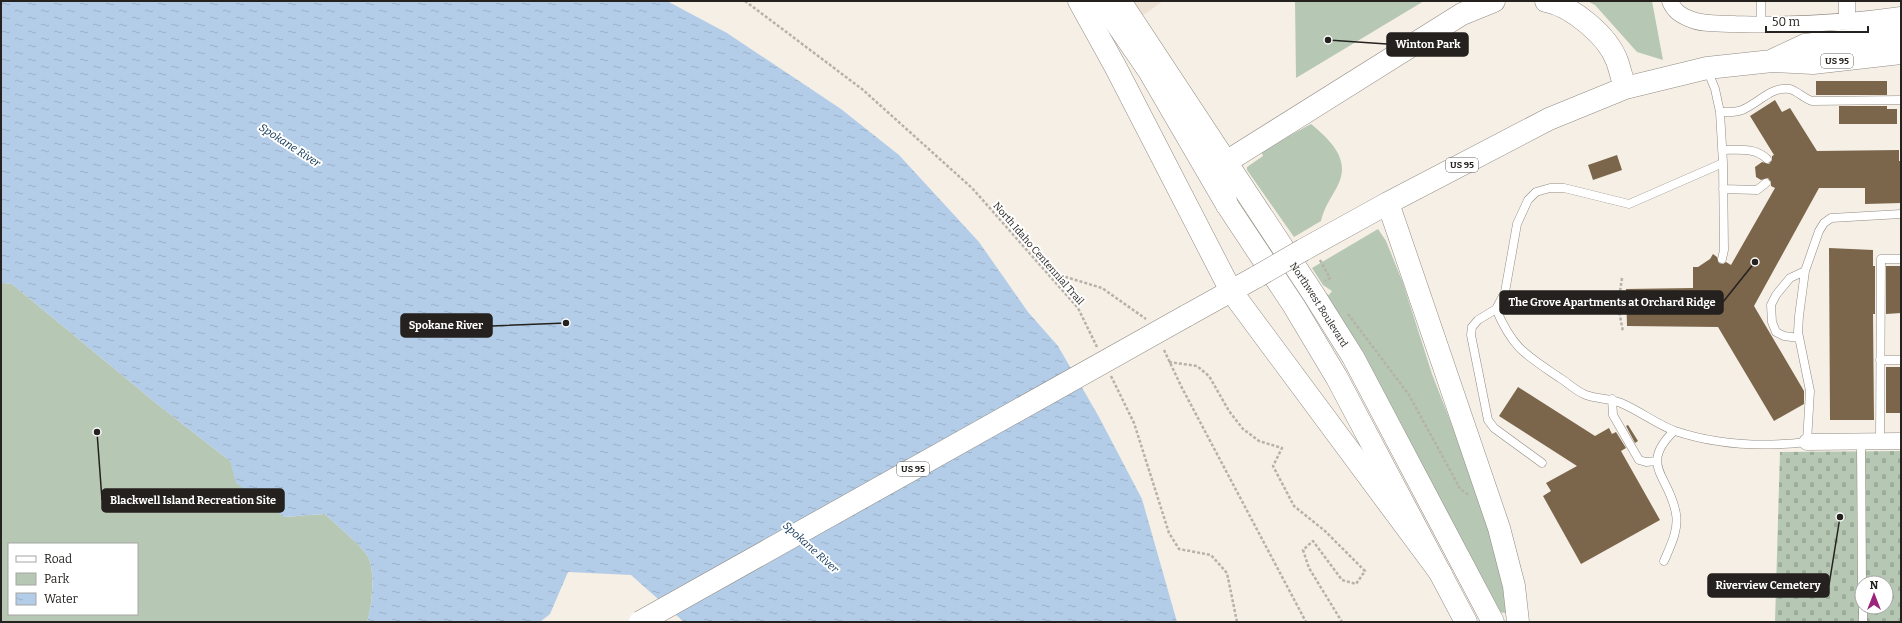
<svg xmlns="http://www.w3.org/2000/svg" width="1902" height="623" font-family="Bitter,serif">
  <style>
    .built { fill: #eee2d4 }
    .green { fill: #b6c8b4; fill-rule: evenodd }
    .cemetery { fill: url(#cemetery-stones); fill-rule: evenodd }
    .water { fill: url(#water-ripples) }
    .building { fill: #7b664c }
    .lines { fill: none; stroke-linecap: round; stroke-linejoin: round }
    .service-casing { stroke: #918b83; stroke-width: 9 }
    .minor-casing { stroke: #918b83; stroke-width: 17 }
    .primary-casing { stroke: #918b83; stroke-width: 23 }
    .trunk-casing { stroke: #918b83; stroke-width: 23 }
    .path { stroke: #b6b1a9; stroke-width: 2.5; stroke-dasharray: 3 2; stroke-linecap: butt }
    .service { stroke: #fff; stroke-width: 8 }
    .minor { stroke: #fff; stroke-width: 16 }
    .primary { stroke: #fff; stroke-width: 22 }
    .trunk { stroke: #fff; stroke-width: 22 }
    .trunk-bridge-casing { stroke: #918b83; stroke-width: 23; stroke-linecap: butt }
    .trunk-bridge { stroke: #fff; stroke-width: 22 }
    .labels { text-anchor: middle; stroke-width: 4; stroke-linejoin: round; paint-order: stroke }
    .shield { fill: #fff; stroke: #666462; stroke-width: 1 }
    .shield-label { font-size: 9px; font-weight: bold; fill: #24211e }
    .street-label { font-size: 10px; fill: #24211e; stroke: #fff }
    .water-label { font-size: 11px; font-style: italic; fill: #093154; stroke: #fff }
    .leader { fill: none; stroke: #24211e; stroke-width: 1.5 }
    .callout-dot { fill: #24211e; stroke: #fff; stroke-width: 1.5 }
    .callout { fill: #24211e; stroke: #24211e; stroke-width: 1.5 }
    .callout-label { font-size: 11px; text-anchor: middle; font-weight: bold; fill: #fff }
  </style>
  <defs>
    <pattern id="cemetery-stones" width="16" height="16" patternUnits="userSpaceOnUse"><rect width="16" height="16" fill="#b6c8b4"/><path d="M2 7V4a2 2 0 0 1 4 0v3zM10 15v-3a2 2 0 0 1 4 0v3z" fill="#9cac9a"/></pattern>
    <pattern id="water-ripples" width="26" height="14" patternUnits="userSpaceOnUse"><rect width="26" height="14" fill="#b3cde8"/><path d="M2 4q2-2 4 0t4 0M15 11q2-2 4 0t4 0" fill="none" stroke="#9ab0c7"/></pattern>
  </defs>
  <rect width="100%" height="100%" fill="#f6efe6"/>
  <path class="built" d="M1127,1h36l-24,17z"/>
  <path class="green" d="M1295,1h129l-128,77z
    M1587,1h65l11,59 -26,-8 -42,-47z
    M1311,124c19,16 40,35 27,61 -6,12 -14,22 -17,36l-27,16 -47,-67v-3l16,-11 -2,-5z
    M1378,229l8,12 17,42 29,91 42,108 32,107 1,22 -2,2 -7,-1 -180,-323 11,6 3,-4 -9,-6 -11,-17z
    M1,283l11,1 145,120 73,57 54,56 41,-3c11,11 34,29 42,41 9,13 5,53 0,67h-366zM9,544h128v70h-128z"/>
  <path class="cemetery" d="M1901,451v171h-126l5,-170zM1862,583h24v24h-24z"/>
  <path class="water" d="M1,1h666l60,32 114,76 58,46 80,87 49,70 30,34 41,71 43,82 35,123h-493l-53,-47 -63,-3 -18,42 -10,8h-173c5,-14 9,-54 0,-67 -8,-12 -31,-30 -42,-41l-41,3 -48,-34 -6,-22 -73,-57 -145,-120 -11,-1z"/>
  <path class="building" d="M1816,81h71v14h-71z
    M1775,100l7,12 8,-4 27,43 82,-1v11h2v42l-36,1v-16h-46l-65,118 50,85v13l-30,17 -56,-94 -91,-1 -1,-37 67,-1v-21h5l12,-8 3,-5 4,3 2,6 4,1 3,-2 5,3 44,-77 -4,-2v-4l-3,-4 -7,2 -5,-3 -1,-10 7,-5 7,2 3,-4v-4l2,-1 -24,-39z
    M1839,106h48v3h10v15h-58z
    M1617,155l5,15 -29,10 -5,-15z
    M1829,248l44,2v16h2v48h-2l1,106h-44z
    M1886,266h15v47l-15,1z
    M1886,367h15v46h-15z
    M1518,387l77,49 14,-8 3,6 4,-2 10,16 -5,3 39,69 -79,44 -38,-68 8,-5 -5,-8 31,-17 -78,-50z
    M1628,425l10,16 -3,2 -9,-17z"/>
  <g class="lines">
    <defs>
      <path id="service" d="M1761,1v24
        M1707,69l8,20 5,23 3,51 -94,41 -65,-16h-14l-14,4 -8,8 -11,24 -12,68 -9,17c17,40 30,46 64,69 8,5 17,14 26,17 11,4 23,3 35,8 19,8 35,21 54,28 42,14 89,16 132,11l3,-51 -12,-59 1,-16 6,-45 14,-40 5,-8 7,-5 70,-4
        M1720,112c8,0 15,1 22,-2 17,-7 29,-24 48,-21 7,2 15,10 22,12l89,-1
        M1722,150c16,0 33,-3 45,9
        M1723,189l34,1 9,-7
        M1722,259l2,-9 -1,-87
        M1496,309l-18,11 -6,7 -1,8 17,85 6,8 48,35
        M1799,338l-15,-2 -8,-4 -4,-10 -1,-17 5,-10 14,-17 15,-7
        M1880,360h21
        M1612,399l1,16 26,45 7,2 11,-1
        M1880,441l1,-182h20
        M1861,442l1,141
        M1664,561c6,-14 15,-31 12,-47 -6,-38 -38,-48 -2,-83
        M1863,607v15"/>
      <path id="minor" d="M1670,1c4,10 10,14 20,18 13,6 31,4 45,5 56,2 111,-1 166,-9
        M1847,21v-20
        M1807,442l94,-1"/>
      <g id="primary">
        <path d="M1101,1l48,70 78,134 67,101 43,72 129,244"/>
        <path id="s1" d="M1120,1l194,294 39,62 140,265"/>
      </g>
      <path id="trunk" d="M1079,1l36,65 116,225 210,283
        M1546,1c26,5 62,35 71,60 3,8 5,18 8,27
        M1773,60l32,-15 85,-10 11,-3
        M1388,203l111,325 15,58 4,36
        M1227,205c-3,-13 -12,-33 -1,-43l236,-148 32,-13
        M1303,250l85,-47 161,-84 76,-31 82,-20 65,-7 41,2 88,-10
        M1186,316l72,-40"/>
    </defs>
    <use href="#service" class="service-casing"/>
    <use href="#minor" class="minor-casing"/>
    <use href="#primary" class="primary-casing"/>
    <use href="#trunk" class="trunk-casing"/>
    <path class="path" d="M745,1l117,88 110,99 106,120 19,39
      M1320,260l10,18 -5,3
      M1046,271l56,17 44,31
      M1622,278l-4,27 5,27
      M1348,314l61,81 48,88 3,6 9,6
      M1164,350l17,36 125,236
      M1169,362l28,4 12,10 20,35 14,18 16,12 23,7 -9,18 21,40 31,25 40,40 -9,13 -14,-4 -29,-39 -10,9 6,18 33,54
      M1111,376l23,47 35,110 10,16 32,6 16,18 10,49"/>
    <use href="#service" class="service"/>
    <use href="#minor" class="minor"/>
    <use href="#primary" class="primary"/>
    <use href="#trunk" class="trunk"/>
    <defs>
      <path id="trunk-bridge" d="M1258,276l45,-26
        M640,622l546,-306"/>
    </defs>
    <use href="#trunk-bridge" class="trunk-bridge-casing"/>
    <use href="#trunk-bridge" class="trunk-bridge"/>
  </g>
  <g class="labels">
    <g class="shield">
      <rect x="1821" y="54" width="32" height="14" rx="3"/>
      <rect x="1446" y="158" width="32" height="14" rx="3"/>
      <rect x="897" y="462" width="32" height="14" rx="3"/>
    </g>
    <g class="shield-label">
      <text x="1837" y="64">US 95</text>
      <text x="1462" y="168">US 95</text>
      <text x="913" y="472">US 95</text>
    </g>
    <g class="street-label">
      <text transform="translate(1039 253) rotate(49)" y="4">North Idaho Centennial Trail</text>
      <text dy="4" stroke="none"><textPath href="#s1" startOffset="363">Northwest Boulevard</textPath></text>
    </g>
    <g class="water-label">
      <text transform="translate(290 145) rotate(33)" y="4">Spokane River</text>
      <text transform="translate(811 547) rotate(42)" y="4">Spokane River</text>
    </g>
  </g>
  <path class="leader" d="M1328 40L1387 44M1755 262L1723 302M566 323L492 326M97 432L102 500M1840 517L1829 585"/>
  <g class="callout-dot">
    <circle cx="1328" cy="40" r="4"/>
    <circle cx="1755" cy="262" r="4"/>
    <circle cx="566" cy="323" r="4"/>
    <circle cx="97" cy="432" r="4"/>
    <circle cx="1840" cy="517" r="4"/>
  </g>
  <g class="callout">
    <rect x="1387" y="33" width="81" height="23" rx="4"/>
    <rect x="1500" y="291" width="223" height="23" rx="4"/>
    <rect x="401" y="314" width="91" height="23" rx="4"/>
    <rect x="102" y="489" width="182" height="23" rx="4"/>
    <rect x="1708" y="574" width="121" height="23" rx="4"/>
  </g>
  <g class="callout-label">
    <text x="1428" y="48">Winton Park</text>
    <text x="1612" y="306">The Grove Apartments at Orchard Ridge</text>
    <text x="446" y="329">Spokane River</text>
    <text x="193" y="504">Blackwell Island Recreation Site</text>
    <text x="1768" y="589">Riverview Cemetery</text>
  </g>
  <rect width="1902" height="623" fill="none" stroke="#24211e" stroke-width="4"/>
  <rect x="8" y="543" width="130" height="72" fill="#ffffff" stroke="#a7a6a5"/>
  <rect x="16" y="556" width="20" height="6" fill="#ffffff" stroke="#a7a6a5"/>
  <text x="44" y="563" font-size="12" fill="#24211e">Road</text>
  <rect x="16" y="573" width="20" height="12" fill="#b6c8b4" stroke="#a7a6a5"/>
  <text x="44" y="583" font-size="12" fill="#24211e">Park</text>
  <rect x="16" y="593" width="20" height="12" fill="url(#water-ripples)" stroke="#a7a6a5"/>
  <text x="44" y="603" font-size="12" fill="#24211e">Water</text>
  <g transform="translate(1874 595)"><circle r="19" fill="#ffffff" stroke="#a7a6a5"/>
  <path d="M0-3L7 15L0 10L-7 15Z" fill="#9c247d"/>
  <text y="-6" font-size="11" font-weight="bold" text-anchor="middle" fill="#24211e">N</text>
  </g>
  <path d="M1766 26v6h102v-6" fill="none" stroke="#24211e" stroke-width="2"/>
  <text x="1772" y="26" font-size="12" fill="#24211e" stroke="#ffffff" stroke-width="3" paint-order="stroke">50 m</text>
</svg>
